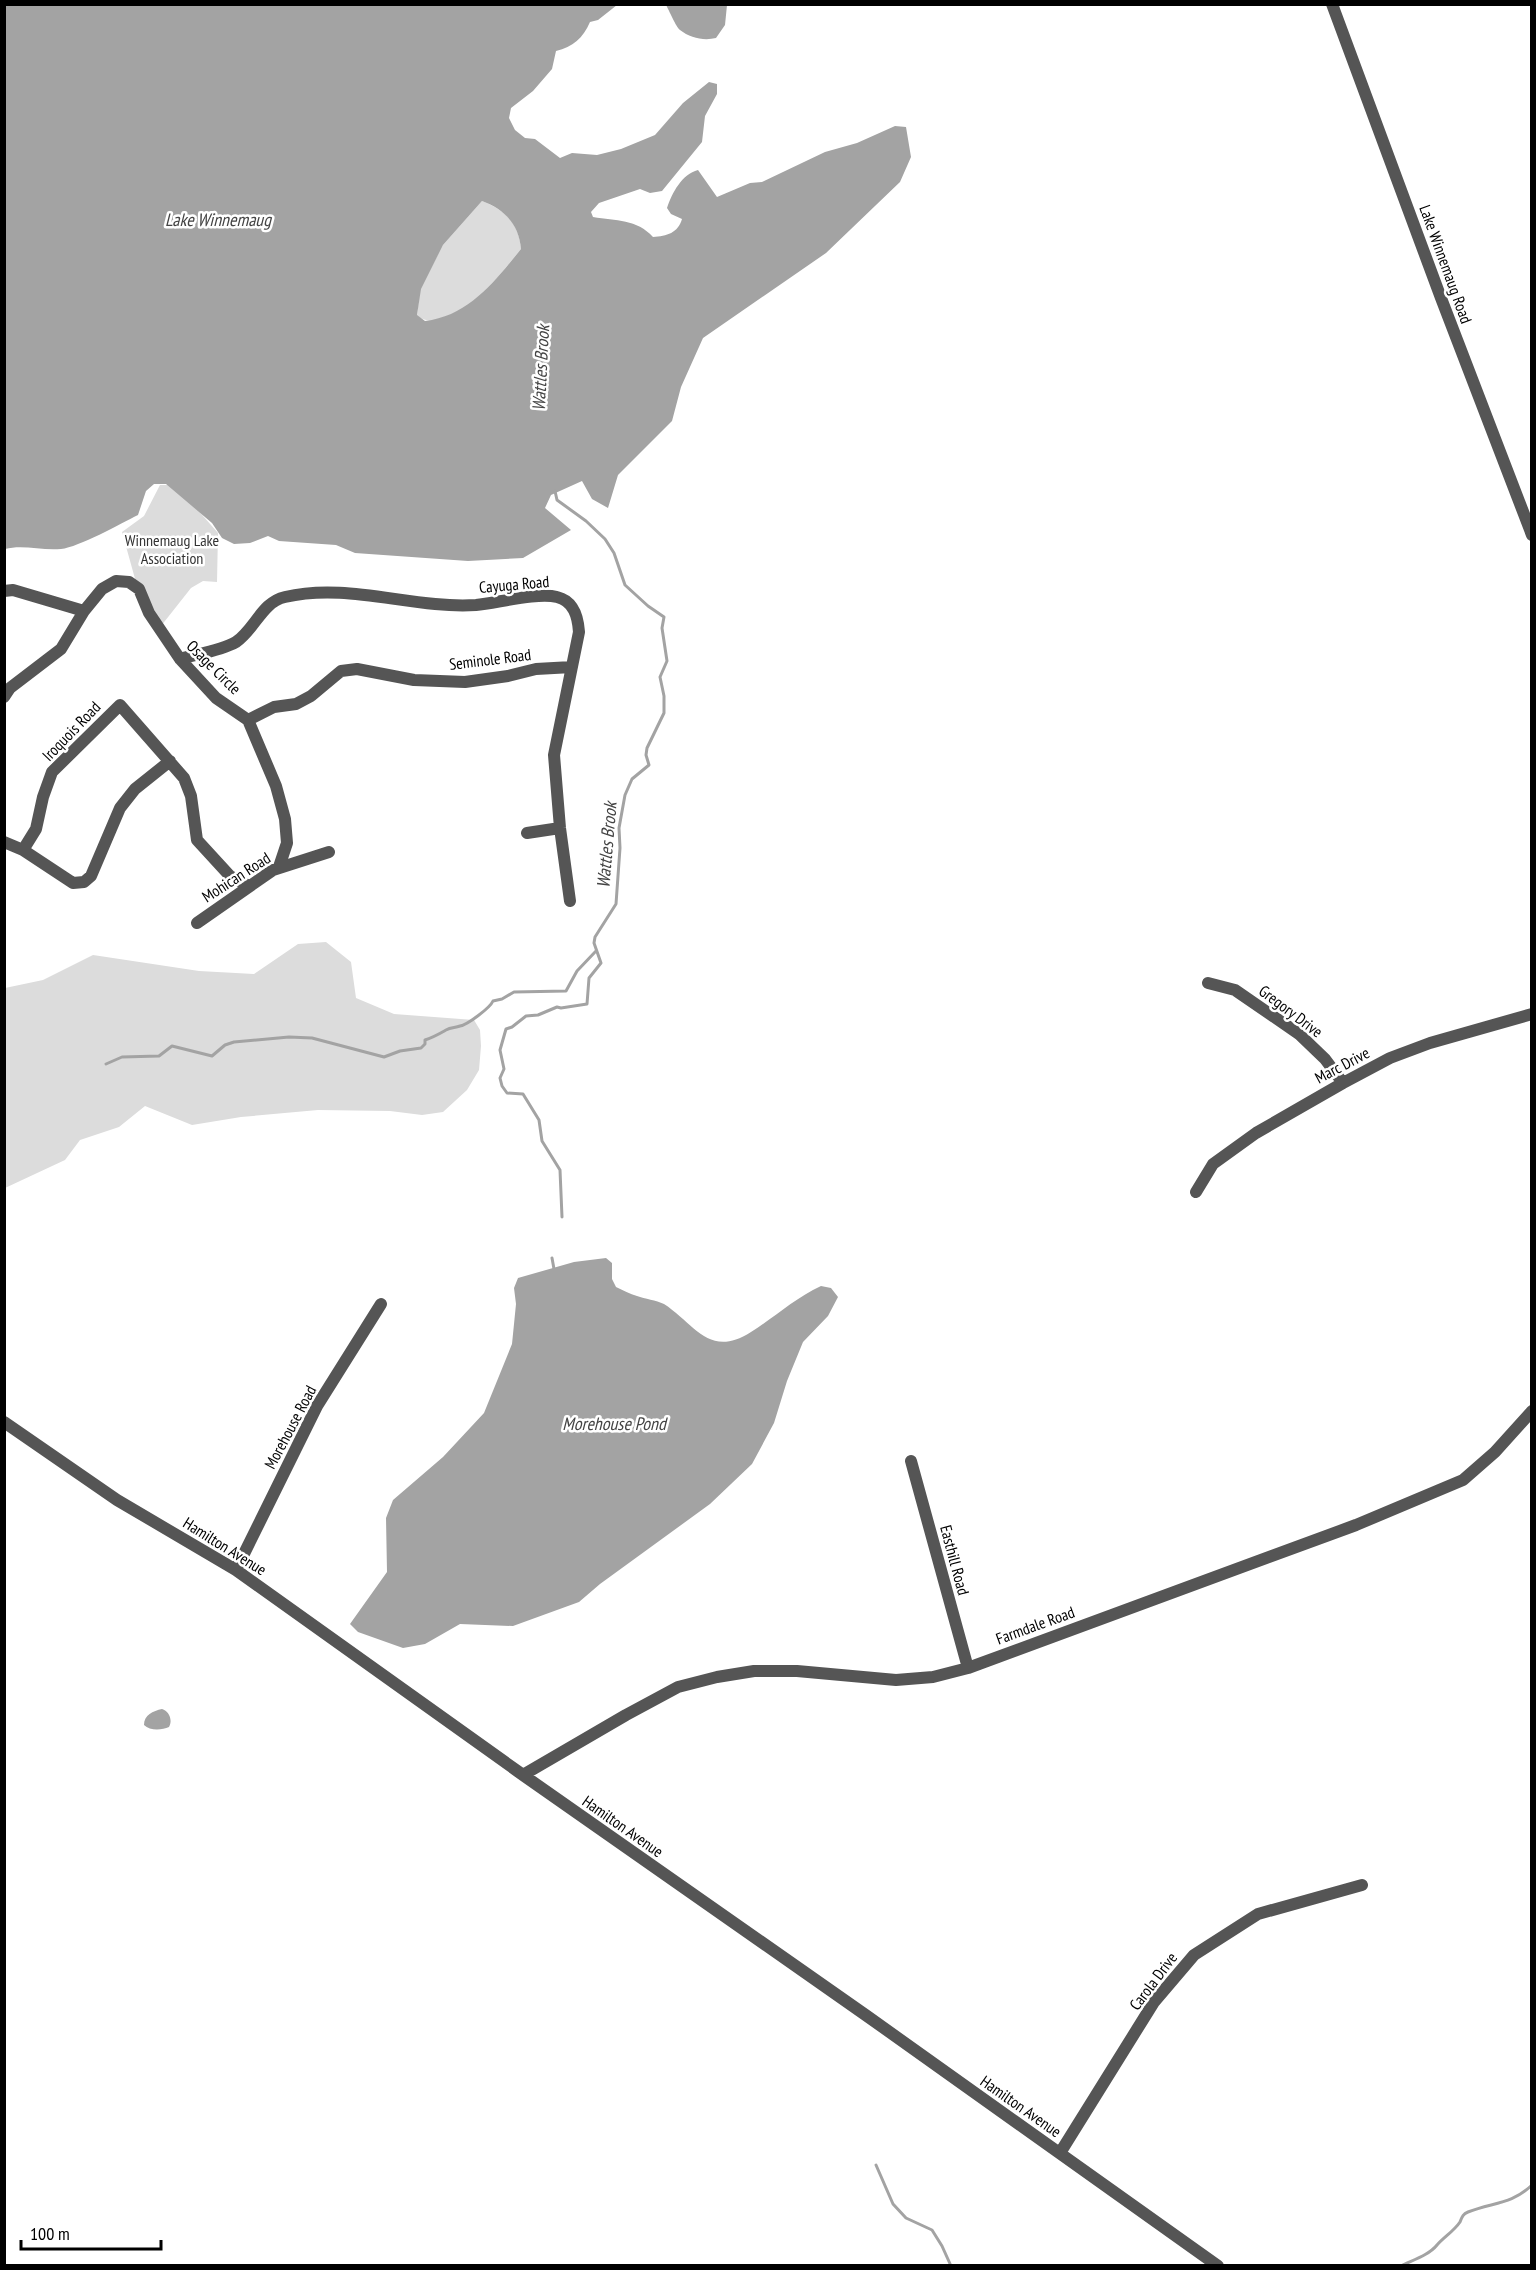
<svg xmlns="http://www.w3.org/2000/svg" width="1536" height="2270" font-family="'PT Sans Narrow',sans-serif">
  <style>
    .green { fill: #dcdcdc }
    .water { fill: #a3a3a3; fill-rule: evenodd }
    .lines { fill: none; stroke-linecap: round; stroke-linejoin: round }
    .stream { stroke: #a3a3a3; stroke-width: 3 }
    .minor { stroke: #555; stroke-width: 12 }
    .labels { text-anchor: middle; stroke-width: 5; stroke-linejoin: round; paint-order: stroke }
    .street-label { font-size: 16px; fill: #000; stroke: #fff }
    .park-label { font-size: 16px; fill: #333; stroke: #fff }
    .water-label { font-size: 18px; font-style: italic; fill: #444; stroke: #fff }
  </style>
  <rect width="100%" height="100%" fill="#fff"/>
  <path class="green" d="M482,201c23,9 37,22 39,48 -20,24 -68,90 -104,67l3,-27 23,-44z
    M160,485h12l24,23 22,25 -1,49 -14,-1 -12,7 -30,38 -17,-15 -22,-79 22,-16z
    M326,942l25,20 5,36 38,16 80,6 6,10 1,16 -2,24 -12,20 -24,22 -21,3 -32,-4 -72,-1 -77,7 -49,8 -47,-19 -26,21 -39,13 -15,20 -60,28v-200l38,-8 50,-25 106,16 55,3 44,-30z"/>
  <path class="water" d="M4,5h613l-19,15 -8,2c-7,16 -17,25 -34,29l-4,18 -19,22 -22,17 -2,10 6,12 10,8 10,1 25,19 12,-5 25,2 24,-6 34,-14 28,-32 26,-21 8,2v10l-12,22 -3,26 -40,49 -12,2 -10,-4 -41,14 -8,9 2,5c23,4 44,2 60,20 14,-1 25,-4 29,-18l-11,-5 -4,-6c5,-15 15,-34 31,-38l19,27 33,-14 12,-1 63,-30 32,-9 38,-17 11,1 5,30 -11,25 -74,71 -123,85 -22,49 -9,34 -54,54 -10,33 -16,-9 -10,-18 -31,14 -6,13 26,22 -48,28 -55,3 -113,-8 -19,-8 -57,-4 -11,-5 -18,7 -16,1 -12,-6 -10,-15 -46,-39h-12l-8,7 -8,24c-18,9 -59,32 -77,34 -19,2 -38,-5 -56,0zM482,201c22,8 37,23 39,48 -26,32 -52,67 -96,72l-8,-6 4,-26 22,-44z
    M666,5h61l-2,20 -9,13c-12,3 -26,0 -36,-8 -4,-3 -11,-20 -14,-25z
    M606,1258l6,5v16l4,8c7,3 14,7 21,9 8,3 19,4 27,8 31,20 45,55 87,28 24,-15 44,-34 70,-46l10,2 7,9 -10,19 -25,26 -16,39 -13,42 -22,41 -42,40 -110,80 -21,18 -66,24 -53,-2 -35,20 -22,4 -45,-16 -8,-8 37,-52 -1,-54 7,-18 50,-43 41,-44 28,-69 4,-40 -2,-16 4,-10 56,-16z
    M162,1709c7,2 11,11 7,18 -7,3 -19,4 -25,-2 0,-10 9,-14 18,-16z"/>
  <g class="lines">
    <path class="stream" d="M555,491l2,9 29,21 19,18 9,14 11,32 23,21 16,11 -2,11 5,33 -7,16 4,19v17l-17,35 -1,7 3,10 -17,14 -7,16 -6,33 1,20 -4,56 -21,33 -1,6 7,20 -12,15 -2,26 -26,4 -4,-1 -19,8 -12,1 -14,11 -6,2 -6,21 4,19 -4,9 2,8 5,7 16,1 16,26 3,21 18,29 2,47
      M106,1064l16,-7 37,-1 13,-10 40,10 13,-11 9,-3 55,-5 23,1 72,19 16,-6 21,-3 4,-4v-4c9,-3 14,-6 21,-10 5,-3 9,-2 14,-4 7,-1 30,-18 33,-25l9,-2 12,-7 52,-1 11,-20 19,-20
      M552,1258l2,11
      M876,2165l17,39 13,14 26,12 10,16 9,20
      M1401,2266c12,-6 28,-11 36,-21 7,-8 17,-14 23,-23 2,-5 3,-8 8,-10 25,-10 43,-7 64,-27"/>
    <path class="minor" d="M1332,4l109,294 91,237
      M4,591l9,-1 71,21
      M180,659c17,-5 40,-8 56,-17 19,-13 26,-40 49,-45 63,-15 127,12 191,8 21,-2 62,-13 81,-8 17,4 21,20 22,35l-25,123 6,73 10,73
      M4,697l6,-9 51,-39 23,-38 18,-22 14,-8 13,1 10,7 10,24 31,46 36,39 32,22 28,66 9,33 2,24 -8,24
      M248,720l26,-13 22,-3 15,-8 30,-25 16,-2 57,11 51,2 43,-6 28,-7 36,-2
      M527,833l33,-5
      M4,842l19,8 50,33 11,-1 7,-6 29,-68 15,-19 35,-28
      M23,850l13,-21 7,-32 9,-25 68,-67 64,73 7,18 6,44 33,36 19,10
      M197,923l76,-53 56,-18
      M1208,983l27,7 64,44 26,25 18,24
      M1196,1192l17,-28 43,-31 87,-50 47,-25 40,-15 102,-29
      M4,1422l113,78 119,70 287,205 344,241 351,250
      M911,1461l57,207
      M236,1570l81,-164 64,-102
      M523,1775l103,-60 52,-28 39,-10 37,-6h43l99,9 37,-3 35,-9 388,-143 107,-45 32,-28 37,-41
      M1060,2153l94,-151 40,-47 64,-41 104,-29"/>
  </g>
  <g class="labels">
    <g class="street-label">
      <text transform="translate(1446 264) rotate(70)" y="6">Lake Winnemaug Road</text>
      <text transform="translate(514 584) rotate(-5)" y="6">Cayuga Road</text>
      <text transform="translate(490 659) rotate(-7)" y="6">Seminole Road</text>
      <text transform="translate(214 667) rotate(45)" y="6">Osage Circle</text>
      <text transform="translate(71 731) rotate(-46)" y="6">Iroquois Road</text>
      <text transform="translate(236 877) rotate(-33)" y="6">Mohican Road</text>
      <text transform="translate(1291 1011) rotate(37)" y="6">Gregory Drive</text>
      <text transform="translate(1342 1065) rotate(-28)" y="6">Marc Drive</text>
      <text transform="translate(290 1427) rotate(-62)" y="6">Morehouse Road</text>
      <text transform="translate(225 1546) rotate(32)" y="6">Hamilton Avenue</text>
      <text transform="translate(955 1560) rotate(75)" y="6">Easthill Road</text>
      <text transform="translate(1035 1625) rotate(-20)" y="6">Farmdale Road</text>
      <text transform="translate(623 1826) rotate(35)" y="6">Hamilton Avenue</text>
      <text transform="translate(1153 1981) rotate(-53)" y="6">Carola Drive</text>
      <text transform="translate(1021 2106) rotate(35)" y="6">Hamilton Avenue</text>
    </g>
    <g class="park-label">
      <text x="172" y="546">Winnemaug Lake<tspan x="172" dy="18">Association</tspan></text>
    </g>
    <g class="water-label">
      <text x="218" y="226">Lake Winnemaug</text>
      <text transform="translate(541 368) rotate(-87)" y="6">Wattles Brook</text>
      <text transform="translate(607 845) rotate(-85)" y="6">Wattles Brook</text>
      <text x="614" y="1430">Morehouse Pond</text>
    </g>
  </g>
  <rect width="1536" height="2270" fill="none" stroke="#000000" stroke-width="12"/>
  <path d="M21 2240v9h140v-9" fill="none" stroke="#000000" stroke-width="3"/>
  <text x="30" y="2240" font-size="18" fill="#000000" stroke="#ffffff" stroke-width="4.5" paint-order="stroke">100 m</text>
</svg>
